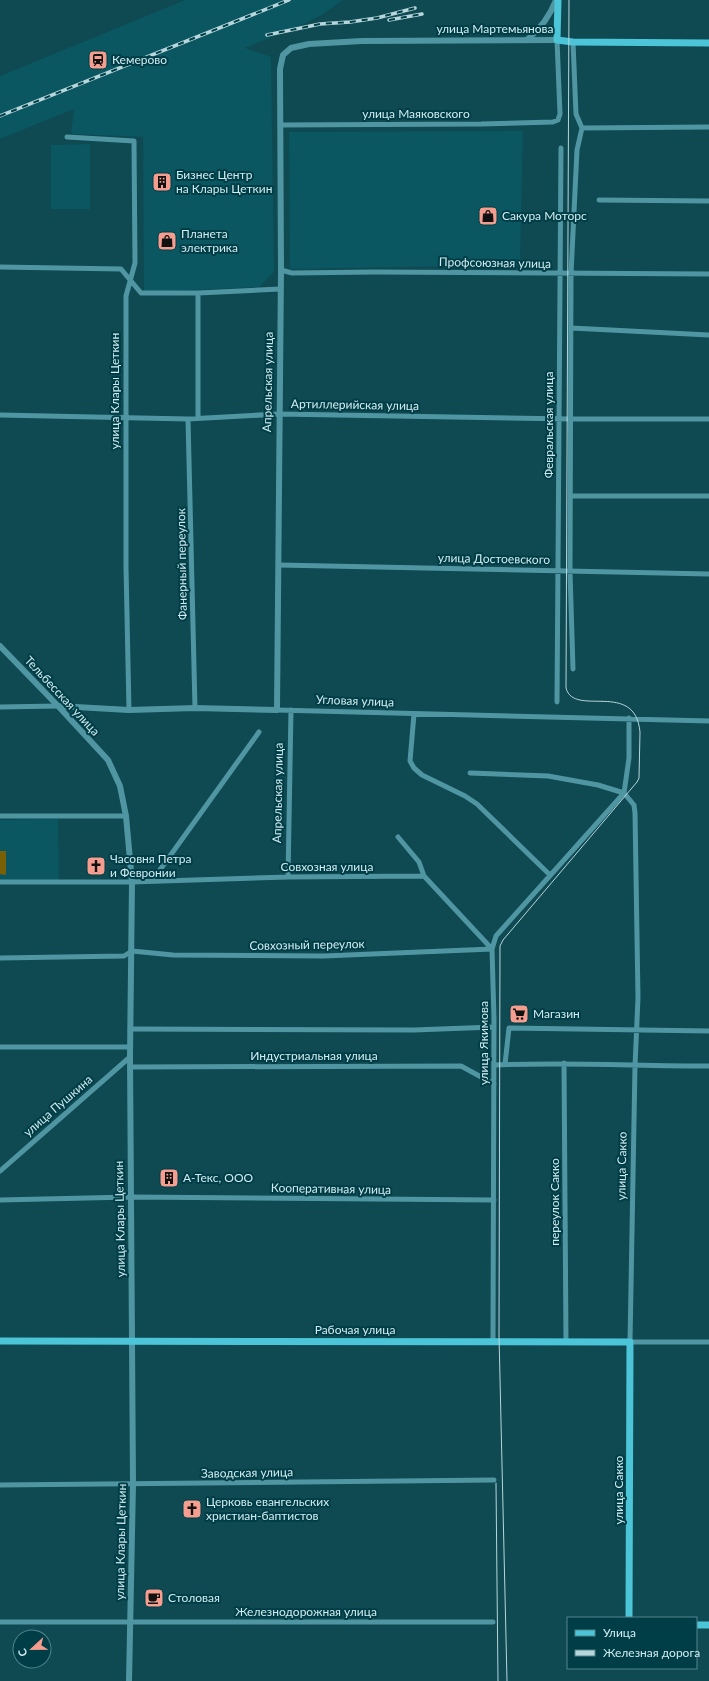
<svg xmlns="http://www.w3.org/2000/svg" width="709" height="1681" font-family="Lato,sans-serif">
  <style>
    .built { fill: #0a5661 }
    .green { fill: #796007 }
    .lines { fill: none; stroke-linecap: round; stroke-linejoin: round }
    .minor { stroke: #5096a2; stroke-width: 5 }
    .tertiary { stroke: #5096a2; stroke-width: 6 }
    .secondary { stroke: #4cc5d9; stroke-width: 7 }
    .tram { stroke: #b7d6dc; stroke-width: 1 }
    .rail-casing { stroke: #b7d6dc; stroke-width: 3.5 }
    .rail { stroke: #003e47; stroke-width: 2; stroke-dasharray: 6; stroke-linecap: butt }
    .labels { text-anchor: middle; stroke-width: 4; stroke-linejoin: round; paint-order: stroke }
    .street-label { font-size: 12px; fill: #d1ecf1; stroke: #003e47 }
    .poi-label { font-size: 12px; fill: #d1ecf1; stroke: #003e47; text-anchor: start }
  </style>
  <rect width="100%" height="100%" fill="#0f4952"/>
  <path class="built" d="M185,0h158l-20,14 -17,9 -61,25 26,9 3,215 -15,15 -115,5 -1,-155 -72,-3 3,-25 -74,30v-63z
    M523,131l-3,134 -230,4 -1,-137z
    M90,144v65h-39v-64z
    M58,819l1,65h-59v-64z"/>
  <path class="green" d="M0,851h6v24l-6,-1z"/>
  <g class="lines">
    <path class="minor" d="M280,125l201,-1 72,-2 5,-2 2,-6 -3,-74
      M582,128l127,-1
      M67,137l67,4 1,122 -9,33v271l3,143
      M599,200l110,1
      M0,267l121,2 20,24h57l82,-4
      M281,270l11,3 83,-1 334,2
      M571,328l138,7
      M0,415l188,4 91,-5 291,5h139
      M198,418v-125
      M188,419l7,289
      M571,496h138
      M279,565l430,9
      M573,669l-3,-97 1,-298 6,-124 5,-22 -6,-14 -3,-72
      M557,702l4,-554
      M0,707l58,-1
      M277,710l432,11
      M414,714l-4,47 4,7 8,7 43,21 12,8 73,71
      M470,773l78,3 50,9 26,8 10,12 1,8 3,185 -3,68 -5,276h79
      M624,793l5,-35v-40
      M0,816h126
      M398,837l21,25 5,14
      M288,877l3,-167
      M152,881l107,-149
      M0,882h132
      M132,882l156,-5 136,-1 68,73
      M0,958l124,-2 8,-5 41,4 151,1 168,-7
      M130,1029l284,1 80,-3
      M0,1047h130
      M564,1063l2,278
      M505,1064l4,-36 200,3
      M494,1065c72,-3 143,1 215,1
      M130,1067l331,-1 33,18
      M0,1171l130,-114
      M0,1200l130,-3 364,3
      M493,1341l1,-322 -2,-70 4,-13 128,-143
      M0,1485l494,-5
      M0,1622h493"/>
    <path class="tertiary" d="M528,39c13,-11 22,-23 28,-39
      M0,646l58,60 50,54 12,26 6,30 6,66 -2,175 3,427 -4,197
      M58,706l71,4 66,-2 82,2 4,-440 -1,-201 3,-14 8,-7 18,-4 53,-3 195,-1"/>
    <path class="secondary" d="M558,0l-1,40 16,2 136,1
      M0,1341l630,1 -1,276
      M696,1625h13"/>
    <path class="tram" d="M496,1483l2,198
      M507,1681l-8,-346 1,-389 3,-6 134,-158 2,-4 1,-46c-5,-53 -66,-14 -74,-44l3,-688"/>
    <defs>
      <path id="rail" d="M389,20l33,-6
        M267,35l53,-11 30,-2 27,-4 38,-10
        M0,116l289,-116"/>
    </defs>
    <use href="#rail" class="rail-casing"/>
    <use href="#rail" class="rail"/>
  </g>
  <defs>
    <symbol id="station-square" viewBox="-11 -11 22 22"><rect x="-9" y="-9" width="18" height="18" rx="4" fill="#f59d8e" stroke="#003e47"/><path d="M-3-6H3Q5-6 5-4V2Q5 4 3 4L4.5 6H3L1.5 4h-3L-3 6H-4.5L-3 4Q-5 4-5 2V-4Q-5-6-3-6ZM-3.5-4v3h7v-3ZM-3.5 1v1.5H-2V1ZM2 1v1.5H3.5V1Z" fill="#111"/></symbol>
    <symbol id="building-square" viewBox="-11 -11 22 22"><rect x="-9" y="-9" width="18" height="18" rx="4" fill="#f59d8e" stroke="#003e47"/><path d="M-4-6H4V6H1V3H-1V6H-4ZM-2.5-4.3h1.7v1.8h-1.7ZM.8-4.3h1.7v1.8H.8ZM-2.5-1h1.7V.8h-1.7ZM.8-1h1.7V.8H.8Z" fill="#111"/></symbol>
    <symbol id="shop-square" viewBox="-11 -11 22 22"><rect x="-9" y="-9" width="18" height="18" rx="4" fill="#f59d8e" stroke="#003e47"/><path d="M-5-2.5h2.3a2.7 3.5 0 0 1 5.4 0H5L5.5 6h-11ZM-1.5-2.5h3a1.5 2.3 0 0 0-3 0Z" fill="#111"/></symbol>
    <symbol id="church-square" viewBox="-11 -11 22 22"><rect x="-9" y="-9" width="18" height="18" rx="4" fill="#f59d8e" stroke="#003e47"/><path d="M-1.2-6h2.4v3.5h3.3v2.4h-3.3V6h-2.4V-.1h-3.3v-2.4h3.3Z" fill="#111"/></symbol>
    <symbol id="supermarket-square" viewBox="-11 -11 22 22"><rect x="-9" y="-9" width="18" height="18" rx="4" fill="#f59d8e" stroke="#003e47"/><path d="M-6-5.5h2.5l.6 2H6L4.5 2H-2.5L-4.4-4H-6ZM-1.5 3.2a1.3 1.3 0 1 0 .1 0ZM3 3.2a1.3 1.3 0 1 0 .1 0Z" fill="#111"/></symbol>
    <symbol id="cafe-square" viewBox="-11 -11 22 22"><rect x="-9" y="-9" width="18" height="18" rx="4" fill="#f59d8e" stroke="#003e47"/><path d="M-5.5-4.5H6V0H3Q3 3.5 0 3.5H-2.5Q-5.5 3.5-5.5 0ZM3-3.2v2h1.7v-2ZM-6 4.5H4V6H-6Z" fill="#111"/></symbol>
  </defs>
  <g fill-rule="evenodd">
    <use href="#station-square" x="87" y="49" width="22" height="22"/>
    <use href="#building-square" x="151" y="171" width="22" height="22"/>
    <use href="#shop-square" x="477" y="205" width="22" height="22"/>
    <use href="#shop-square" x="156" y="230" width="22" height="22"/>
    <use href="#church-square" x="85" y="855" width="22" height="22"/>
    <use href="#supermarket-square" x="508" y="1003" width="22" height="22"/>
    <use href="#building-square" x="158" y="1167" width="22" height="22"/>
    <use href="#church-square" x="181" y="1498" width="22" height="22"/>
    <use href="#cafe-square" x="143" y="1587" width="22" height="22"/>
  </g>
  <g class="labels">
    <g class="street-label">
      <text x="495" y="33">улица Мартемьянова</text>
      <text x="416" y="118">улица Маяковского</text>
      <text transform="translate(495 263) rotate(1)" y="4">Профсоюзная улица</text>
      <text transform="translate(268 382) rotate(-89)" y="4">Апрельская улица</text>
      <text transform="translate(115 391) rotate(-90)" y="4">улица Клары Цеткин</text>
      <text transform="translate(355 405) rotate(1)" y="4">Артиллерийская улица</text>
      <text transform="translate(549 425) rotate(-90)" y="4">Февральская улица</text>
      <text transform="translate(494 559) rotate(1)" y="4">улица Достоевского</text>
      <text transform="translate(182 564) rotate(-91)" y="4">Фанерный переулок</text>
      <text transform="translate(62 696) rotate(47)" y="4">Тельбесская улица</text>
      <text transform="translate(355 701) rotate(2)" y="4">Угловая улица</text>
      <text transform="translate(278 793) rotate(-89)" y="4">Апрельская улица</text>
      <text x="327" y="871">Совхозная улица</text>
      <text transform="translate(307 945) rotate(-1)" y="4">Совхозный переулок</text>
      <text transform="translate(484 1043) rotate(-90)" y="4">улица Якимова</text>
      <text x="314" y="1060">Индустриальная улица</text>
      <text transform="translate(58 1106) rotate(-41)" y="4">улица Пушкина</text>
      <text transform="translate(622 1166) rotate(-89)" y="4">улица Сакко</text>
      <text transform="translate(331 1189) rotate(1)" y="4">Кооперативная улица</text>
      <text transform="translate(555 1202) rotate(-90)" y="4">переулок Сакко</text>
      <text transform="translate(120 1219) rotate(-91)" y="4">улица Клары Цеткин</text>
      <text x="355" y="1334">Рабочая улица</text>
      <text transform="translate(247 1473) rotate(-1)" y="4">Заводская улица</text>
      <text transform="translate(619 1490) rotate(-90)" y="4">улица Сакко</text>
      <text transform="translate(121 1542) rotate(-89)" y="4">улица Клары Цеткин</text>
      <text x="306" y="1616">Железнодорожная улица</text>
    </g>
    <g class="poi-label">
      <text x="112" y="64">Кемерово</text>
      <text x="176" y="179">Бизнес Центр<tspan x="176" dy="14">на Клары Цеткин</tspan></text>
      <text x="502" y="220">Сакура Моторс</text>
      <text x="181" y="238">Планета<tspan x="181" dy="14">электрика</tspan></text>
      <text x="110" y="863">Часовня Петра<tspan x="110" dy="14">и Февронии</tspan></text>
      <text x="533" y="1018">Магазин</text>
      <text x="183" y="1182">А-Текс, ООО</text>
      <text x="206" y="1506">Церковь евангельских<tspan x="206" dy="14">христиан-баптистов</tspan></text>
      <text x="168" y="1602">Столовая</text>
    </g>
  </g>
  <rect x="567" y="1617" width="130" height="52" fill="#003e47" stroke="#54848b"/>
  <rect x="575" y="1630" width="20" height="6" fill="#4cc5d9" stroke="#54848b"/>
  <text x="603" y="1637" font-size="12" fill="#d1ecf1">Улица</text>
  <rect x="575" y="1650" width="20" height="6" fill="#b7d6dc" stroke="#54848b"/>
  <text x="603" y="1657" font-size="12" fill="#d1ecf1">Железная дорога</text>
  <g transform="translate(32 1649) rotate(248)"><circle r="19" fill="#003e47" stroke="#54848b"/>
  <path d="M0-3L7 15L0 10L-7 15Z" fill="#f59d8e"/>
  <text y="-6" font-size="11" font-weight="bold" text-anchor="middle" fill="#d1ecf1">С</text>
  </g>
</svg>
